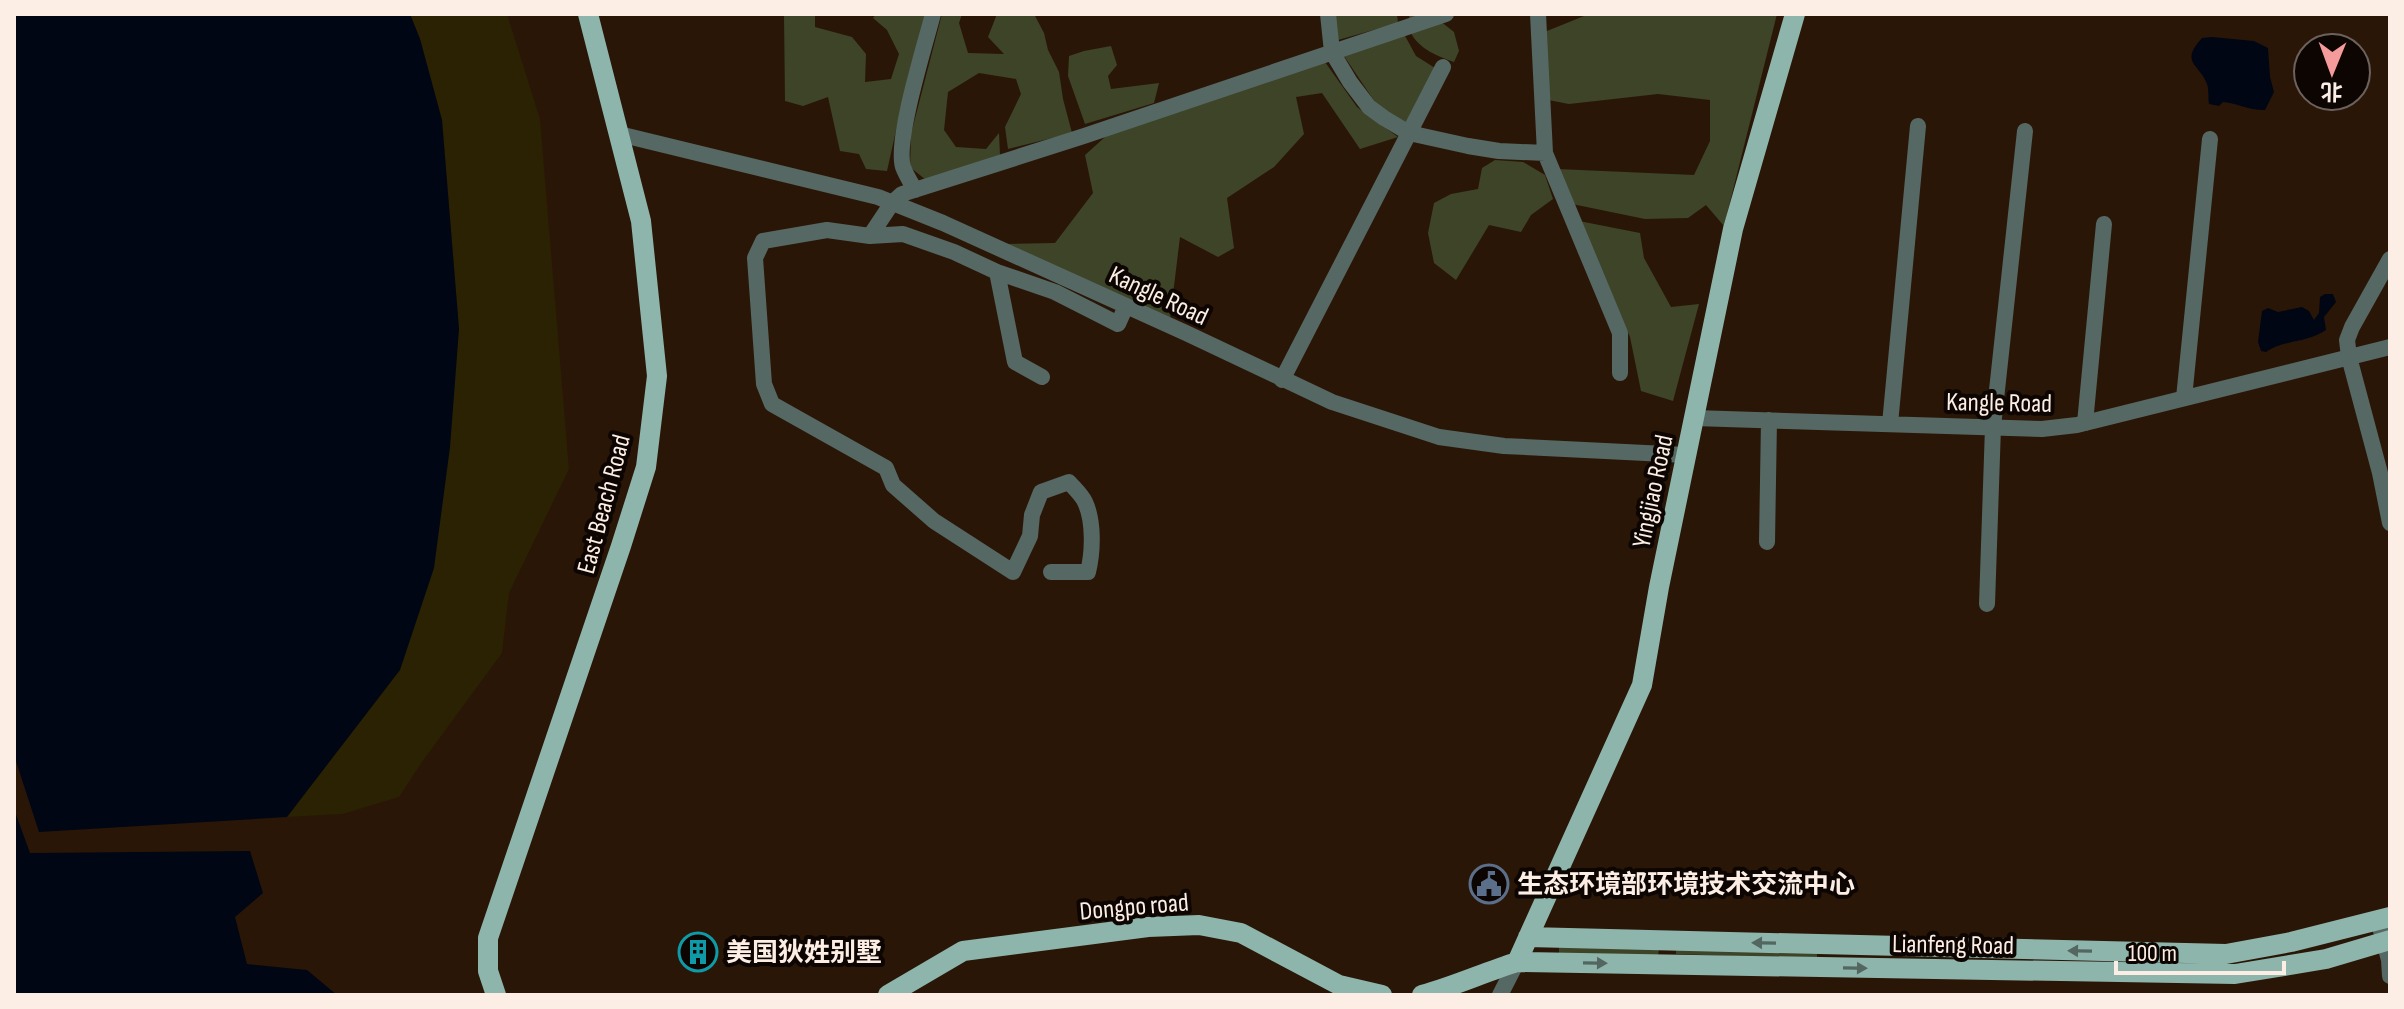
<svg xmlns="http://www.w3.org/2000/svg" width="2404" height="1009" font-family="'Sofia Sans Condensed','Noto Sans SC',sans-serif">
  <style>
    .green { fill: #3e4427 }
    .sand { fill: #2a2202 }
    .water { fill: #000613 }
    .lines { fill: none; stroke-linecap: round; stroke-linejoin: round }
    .minor { stroke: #556863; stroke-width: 16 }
    .major { stroke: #8db5ac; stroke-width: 20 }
    .oneway { fill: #536660 }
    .labels { text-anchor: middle; stroke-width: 8; stroke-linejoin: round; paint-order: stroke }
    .street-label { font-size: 26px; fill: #fdeee5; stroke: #0c0502 }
    .poi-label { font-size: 26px; font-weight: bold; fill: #fdeee5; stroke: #0c0502; text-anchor: start }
  </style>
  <rect width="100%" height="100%" fill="#2a1607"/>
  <path class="green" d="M784,14h31v13l37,10 14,17 -1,28 26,-3 8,-25 -12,-24 -14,-12 3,-4h50l-17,58 -22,99 -21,-2 -7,-15 -19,-3 -12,-54 -25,9 -18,-5z
    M942,14h20l-3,9 9,30 36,1 -16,-17 9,-23h37l10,19 4,17 11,22 4,27 9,34 -64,16 -3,-22 16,-33 -5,-15 -37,-6 -31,19 -4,38 12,17 30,2 13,-16 1,22 -74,25 -16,-13 1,-33z
    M1334,14h63l1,9 -60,17z
    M1409,14h31v7l14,11 5,19 -5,11c-15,-5 -35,-13 -43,-29 -2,-4 -1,-13 -2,-19z
    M1589,14h188l-53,212 -18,-21 -18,13 -43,1 -73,-15 -15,-35 137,6 16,-34v-41l-52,-6 -89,10 -26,-5 -1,-66z
    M1404,34l12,22 19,12 -30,59 -28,-22 -33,-49z
    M1111,46l6,19 -9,11 3,13 48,-6 -5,20 -69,21 -17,-48 1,-20 15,-5z
    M1325,62l32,45 41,30 -38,12 -38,-56 -26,4 8,37 -30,33 -47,31 7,50 -16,9 -38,-20 -10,82 -164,-75 49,-1 38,-50 -8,-38 29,-26z
    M1495,160l28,2 22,13 8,24 -22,16 -10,17 -32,-7 -33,55 -22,-17 -6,-30 6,-30 17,-9 27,-5 4,-21z
    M1579,221l61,12 4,25 27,49 28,-3 -26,97 -32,-10 -11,-54z
    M1559,947l100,1 -1,9 -99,-2z
    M1676,947l141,4v8l-141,-5z"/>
  <path class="sand" d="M410,14h97l33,105 29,350 -60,124 -7,60 -80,109 -23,35 -56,17 -56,3 53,-71 119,-417 -17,-209 -22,-81z"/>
  <path class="water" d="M14,14h396l10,25 22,81 17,209 -9,118 -16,121 -34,102 -113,147 -248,15 -25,-77z
    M2212,37l42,4 14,7 2,29 4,15 -9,18c-19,0 -27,-7 -42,-8l-4,4 -10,-2c-1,-5 0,-15 -2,-20 -7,-20 -28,-21 -5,-46z
    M2325,294h8l3,8 -12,15 2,13c-18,13 -45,10 -60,22l-5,-1 -3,-9 4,-31 6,-3 10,4 24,-5 7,4 5,9 5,-7 1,-16z
    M14,809l16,44 220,-2 13,42 -28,24 12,47 60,6 30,25h-323z"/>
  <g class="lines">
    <path class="minor" d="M1328,14l4,38 18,30 19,25 15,11 25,15 59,13 31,5 46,2
      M1538,14l7,139 75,180v40
      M619,134l259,63 65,26 243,110 146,69 107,35 65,9 182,9
      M915,190c-4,-7 -9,-15 -12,-23 -8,-27 22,-122 30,-153
      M870,236l33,-2 51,18 43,20 18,90 27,15
      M2390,259l-38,68 -5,13 2,17 31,116 10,50
      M997,272l58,20 63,32 8,-18
      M1282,380l161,-313
      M2184,398l26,-259
      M1694,418l348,11 35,-4 313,-78
      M2085,423l19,-199
      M1890,424l28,-298
      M1767,542l2,-122
      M1051,572h37c5,-20 6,-51 -3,-70 -3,-7 -11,-14 -16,-20l-28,10 -9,23 -2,21 -17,36 -79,-51 -41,-36 -7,-17 -114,-64 -8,-20 -9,-126 8,-17 64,-11 43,6 22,-33 10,-9 182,-58 362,-122
      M1987,604l6,-177 32,-296
      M2378,920l11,40 1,16
      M1500,995l17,-33"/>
    <path class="major" d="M1528,937l698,17 65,-12 99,-25
      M1517,962l125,-277 17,-98 74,-358 62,-215
      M496,995l-8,-24v-33l133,-392 25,-79 11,-91 -16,-155 -53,-207
      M888,995l75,-44 185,-24 51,-2 42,8 98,52 43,10
      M1422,995c33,-9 63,-23 95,-33l718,12 91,-15 64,-19"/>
  </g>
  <defs><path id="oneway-solid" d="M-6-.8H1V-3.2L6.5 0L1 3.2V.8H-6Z" transform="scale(2)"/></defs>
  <g class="oneway">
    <use href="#oneway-solid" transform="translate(1764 943) rotate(-179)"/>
    <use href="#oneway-solid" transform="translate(2080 951) rotate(-179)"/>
    <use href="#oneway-solid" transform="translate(1595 963) rotate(1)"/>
    <use href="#oneway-solid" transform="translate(1855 968) rotate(1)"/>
  </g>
  <defs>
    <symbol id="civic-ring" viewBox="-11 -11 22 22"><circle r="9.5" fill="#0c0502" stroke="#5c6f8a" stroke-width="1.5"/><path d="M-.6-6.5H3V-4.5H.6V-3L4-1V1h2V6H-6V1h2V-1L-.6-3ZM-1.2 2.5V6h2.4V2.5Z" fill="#5c6f8a"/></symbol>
    <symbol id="building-ring" viewBox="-11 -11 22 22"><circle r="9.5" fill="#0c0502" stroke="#0f9aa8" stroke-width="1.5"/><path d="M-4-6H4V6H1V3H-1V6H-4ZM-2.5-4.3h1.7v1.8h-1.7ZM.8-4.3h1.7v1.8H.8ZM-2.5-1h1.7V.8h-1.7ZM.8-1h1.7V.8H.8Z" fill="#0f9aa8"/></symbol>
  </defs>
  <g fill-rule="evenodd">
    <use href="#civic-ring" x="1467" y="862" width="44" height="44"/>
    <use href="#building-ring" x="676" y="930" width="44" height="44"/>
  </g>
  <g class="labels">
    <g class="street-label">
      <text transform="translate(1159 295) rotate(25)" y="9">Kangle Road</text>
      <text transform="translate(1999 402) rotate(1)" y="9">Kangle Road</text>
      <text transform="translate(1652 491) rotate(-78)" y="9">Yingjiao Road</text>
      <text transform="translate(603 504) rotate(-75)" y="9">East Beach Road</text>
      <text transform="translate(1134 906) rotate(-5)" y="9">Dongpo road</text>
      <text transform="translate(1953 944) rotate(1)" y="9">Lianfeng Road</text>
    </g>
    <g class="poi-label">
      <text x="1517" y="893">生态环境部环境技术交流中心</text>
      <text x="726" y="961">美国狄姓别墅</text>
    </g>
  </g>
  <rect width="2404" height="1009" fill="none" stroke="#fdeee5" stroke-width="32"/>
  <g transform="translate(2332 72) rotate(181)"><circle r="38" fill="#0c0502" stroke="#6c625d" stroke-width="2"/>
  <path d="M0-6L14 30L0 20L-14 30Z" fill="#f59b9b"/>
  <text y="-12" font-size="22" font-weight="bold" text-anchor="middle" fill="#fdeee5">北</text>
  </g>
  <path d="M2116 961v12h168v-12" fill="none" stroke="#fdeee5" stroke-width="4"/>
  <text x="2128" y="961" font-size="24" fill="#fdeee5" stroke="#0c0502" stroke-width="6" paint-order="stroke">100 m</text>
</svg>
